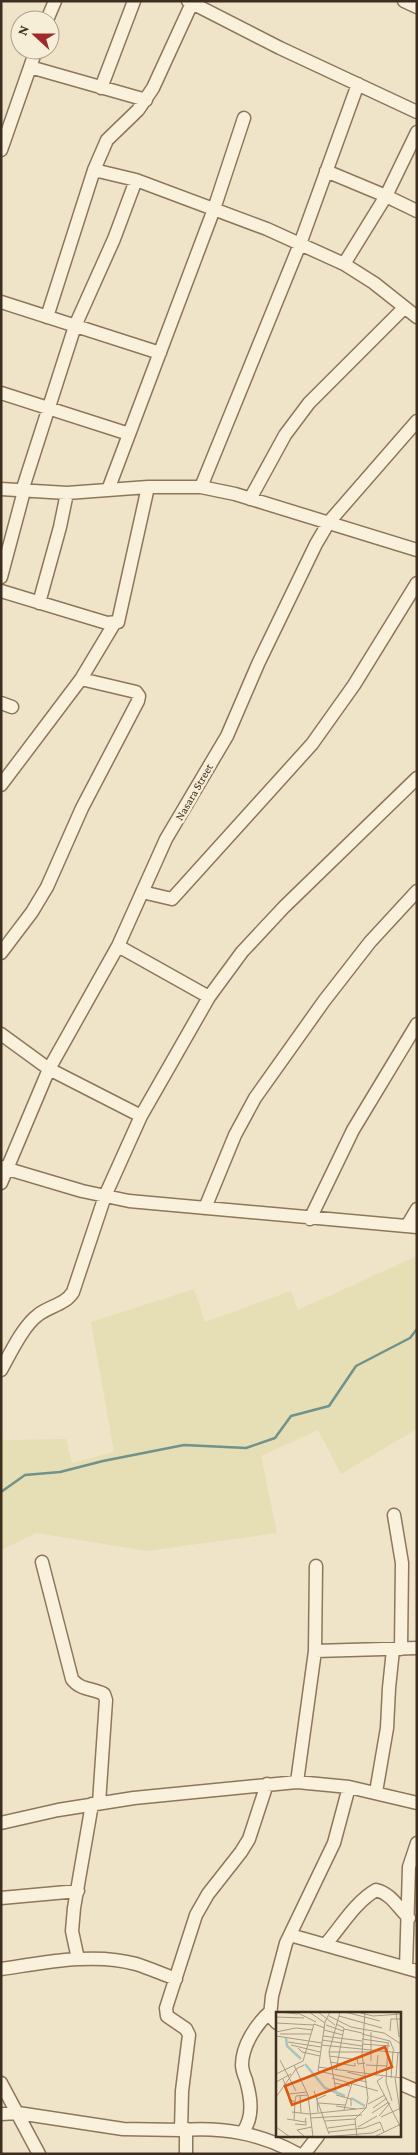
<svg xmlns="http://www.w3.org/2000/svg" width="418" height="2155" font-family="'Crimson Pro',serif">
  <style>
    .farmland { fill: #e6deb5 }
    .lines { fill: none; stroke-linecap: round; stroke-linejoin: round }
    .stream { stroke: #6f938a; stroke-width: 2.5 }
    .minor-casing { stroke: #8d765c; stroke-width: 15 }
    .minor { stroke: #faf1dc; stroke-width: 12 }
    .labels { text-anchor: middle; stroke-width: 5; stroke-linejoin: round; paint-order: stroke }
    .street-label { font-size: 12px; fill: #3d2e20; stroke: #f7eed8 }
    .inset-river { fill: none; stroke: #a9c4bc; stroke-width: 2.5 }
    .inset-road { fill: none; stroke: #a89b85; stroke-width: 1 }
    .view { fill: #df570d; fill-opacity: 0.15; stroke: #df570d; stroke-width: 2.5 }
    .inset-edge { fill: none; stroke: #3d2e20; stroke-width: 2.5 }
  </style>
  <rect width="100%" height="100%" fill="#f0e4c8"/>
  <path class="farmland" d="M417,1256v173l-76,45 -23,-44 -57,26 16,77 -130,18 -111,-18 -35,17v-110l65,-1 6,24 42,-11 -23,-130 103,-33 11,33 86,-31 7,19z"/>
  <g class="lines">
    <path class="stream" d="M1,1492l24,-17 35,-3 43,-11 81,-16 62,3 29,-10 16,-22 38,-10 27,-40 54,-28 7,-9"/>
    <defs>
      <path id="minor" d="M188,1l92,47 137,64
        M404,1l13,6
        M47,20l8,-19
        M30,67l116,33
        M101,88l33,-87
        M1,150l35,-100
        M94,170l42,10 131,49 77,35 30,19 43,34
        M326,171l60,25 31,15
        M344,264l42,-68 31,-64
        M1,302l159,51
        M47,317l47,-147 13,-30 31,-30 15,-22 39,-85
        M1,393l128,41
        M201,487l99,-243 58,-160
        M1,489l66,4 81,-6h53l34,7 182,56
        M108,490l106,-281 30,-91
        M22,491l53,-165 39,-87 22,-59
        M250,499l35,-64 24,-32 95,-95
        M1,577l23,-86
        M1,591l106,32 11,-1 30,-135
        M39,603l21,-76 7,-34
        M1,703l11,4
        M1,785l80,-106 33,-55
        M142,892l30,7 140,-155 42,-59 63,-102
        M118,946l91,51
        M1,953l31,-41 15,-25 35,-79 56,-107 1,-5 -3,-4 -55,-13
        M1,1034l48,35 92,47
        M1,1167l81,24 47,10 288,26
        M1,1183l48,-114 69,-123 48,-107 61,-103 31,-72 58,-120 13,-22 88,-101
        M205,1208l30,-73 20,-37 69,-97 46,-59 47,-51
        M310,1219l43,-89 64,-106
        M407,1226l10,-17
        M1,1370c9,-16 22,-44 37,-55 11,-9 27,-10 35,-23l32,-96 36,-80 68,-119 33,-45 42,-45 133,-129
        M394,1515l8,48 -1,86
        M42,1562l30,117c8,11 20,9 32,15l2,6 -7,103
        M315,1651l102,-3
        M297,1782l18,-131 1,-85
        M376,1792l11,-64 2,-40 4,-38
        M1,1823l57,-13 76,-12 163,-16 52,5 68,16
        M1,1898l77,-7
        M290,1935l127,36
        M325,1945c16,-18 29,-42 51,-55 16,4 21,17 33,28
        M78,1959l-6,-28 2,-23 18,-104
        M406,1968l3,-101 8,-24
        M1,1969c42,-6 93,-17 135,-5 13,4 26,10 40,15
        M277,2023l-7,-7 2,-20 14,-53 48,-100 15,-56
        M1,2083l38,71
        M399,2083l18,8
        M1,2114l17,-1 105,16 58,1 1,-39 7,-56 -3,-6 -19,-13 -1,-8 30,-93 12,-21 33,-42 8,-13 18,-55
        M186,2129v25
        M181,2130c43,-3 78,3 117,24
        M243,2132c11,-16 8,-34 3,-52 -2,-5 -4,-10 -4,-15 0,-20 15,-42 29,-54
        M304,2154l14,-18"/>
    </defs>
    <use href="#minor" class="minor-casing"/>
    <use href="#minor" class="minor"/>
  </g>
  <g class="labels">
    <g class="street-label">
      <text transform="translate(194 792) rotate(-60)" y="4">Nasara Street</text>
    </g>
  </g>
  <g transform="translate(276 2012)">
    <rect width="125" height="125" fill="#f0e4c8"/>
    <path class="inset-river" d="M10,26l1,8 14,13M29,52l20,24 20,8M75,86l14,8"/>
    <path class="inset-road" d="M3,0l19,2M33,0l16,11M42,0l17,13M54,0l-5,10 -7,49 49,11M69,0l35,9M81,0l16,4 28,-2M120,0l3,25M22,1l18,9M53,4l22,11 33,6 17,11M63,4l43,12M0,5l28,1M0,11l38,2M60,12l8,4 -8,42M50,13l17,6M68,17l18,4M48,18l19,5M114,19l1,-12h10M0,20l20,-4 17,2M4,22h31M86,22l28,7 4,10M0,24l46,7M47,24l39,5M86,27l27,4M46,28l40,6M12,30l33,5M112,31l-2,39 6,19M86,32l28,2M15,33l29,7M45,33l80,8M22,36l4,4 18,4M53,40h42M53,44l23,3M86,45l-5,1 1,6 7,-1M4,48l16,31M95,49v-29M54,50l25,4v-3M18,53l14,30 5,42M90,53l21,1M42,55l83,11M71,60l20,5M0,62l27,-13 11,-37 11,4M100,64l2,-21M107,65l-6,4 24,47M120,65l2,-25M56,66l46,13M115,66l2,-27M119,66l6,40M7,67l6,15 18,-2M0,70l15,-8M58,71l16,3M38,79l15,43M60,79l-7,-39 11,-40M24,83l1,18M60,83l15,4v7M0,85l20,-28 8,-4M13,87l6,3 -1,18M19,90l1,-6 12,-1M43,91l26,2M92,92l17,-9M60,94l20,3M97,96l14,-10M68,98l8,-27M16,100l17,2 57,-6M42,100l-1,-13 9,-4M96,101l17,-11M103,104l11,-13M105,105l20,-9M34,106l52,-3M11,107l18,3 1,-4M49,109l30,-2M19,112l11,1v-4M0,115l14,10M82,115l19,-11M52,116l28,-4M53,120l35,-4 16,-6 4,10M29,125l-8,-7 15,-3M47,125l49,-4 9,-4M81,125l-2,-18 11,-11 2,-10 -6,-44 3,-42M98,125l27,-13"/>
    <path class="view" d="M109,35l7,20 -100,38 -7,-19z"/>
    <rect width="125" height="125" class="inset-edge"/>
  </g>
  <rect width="418" height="2155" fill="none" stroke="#3d2e20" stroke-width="5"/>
  <g transform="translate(35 35) rotate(291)"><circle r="24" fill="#f7eed8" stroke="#ada18e"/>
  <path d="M0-4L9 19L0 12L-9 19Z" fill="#9e2a2b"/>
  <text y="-8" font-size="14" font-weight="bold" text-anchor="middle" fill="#3d2e20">N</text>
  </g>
</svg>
